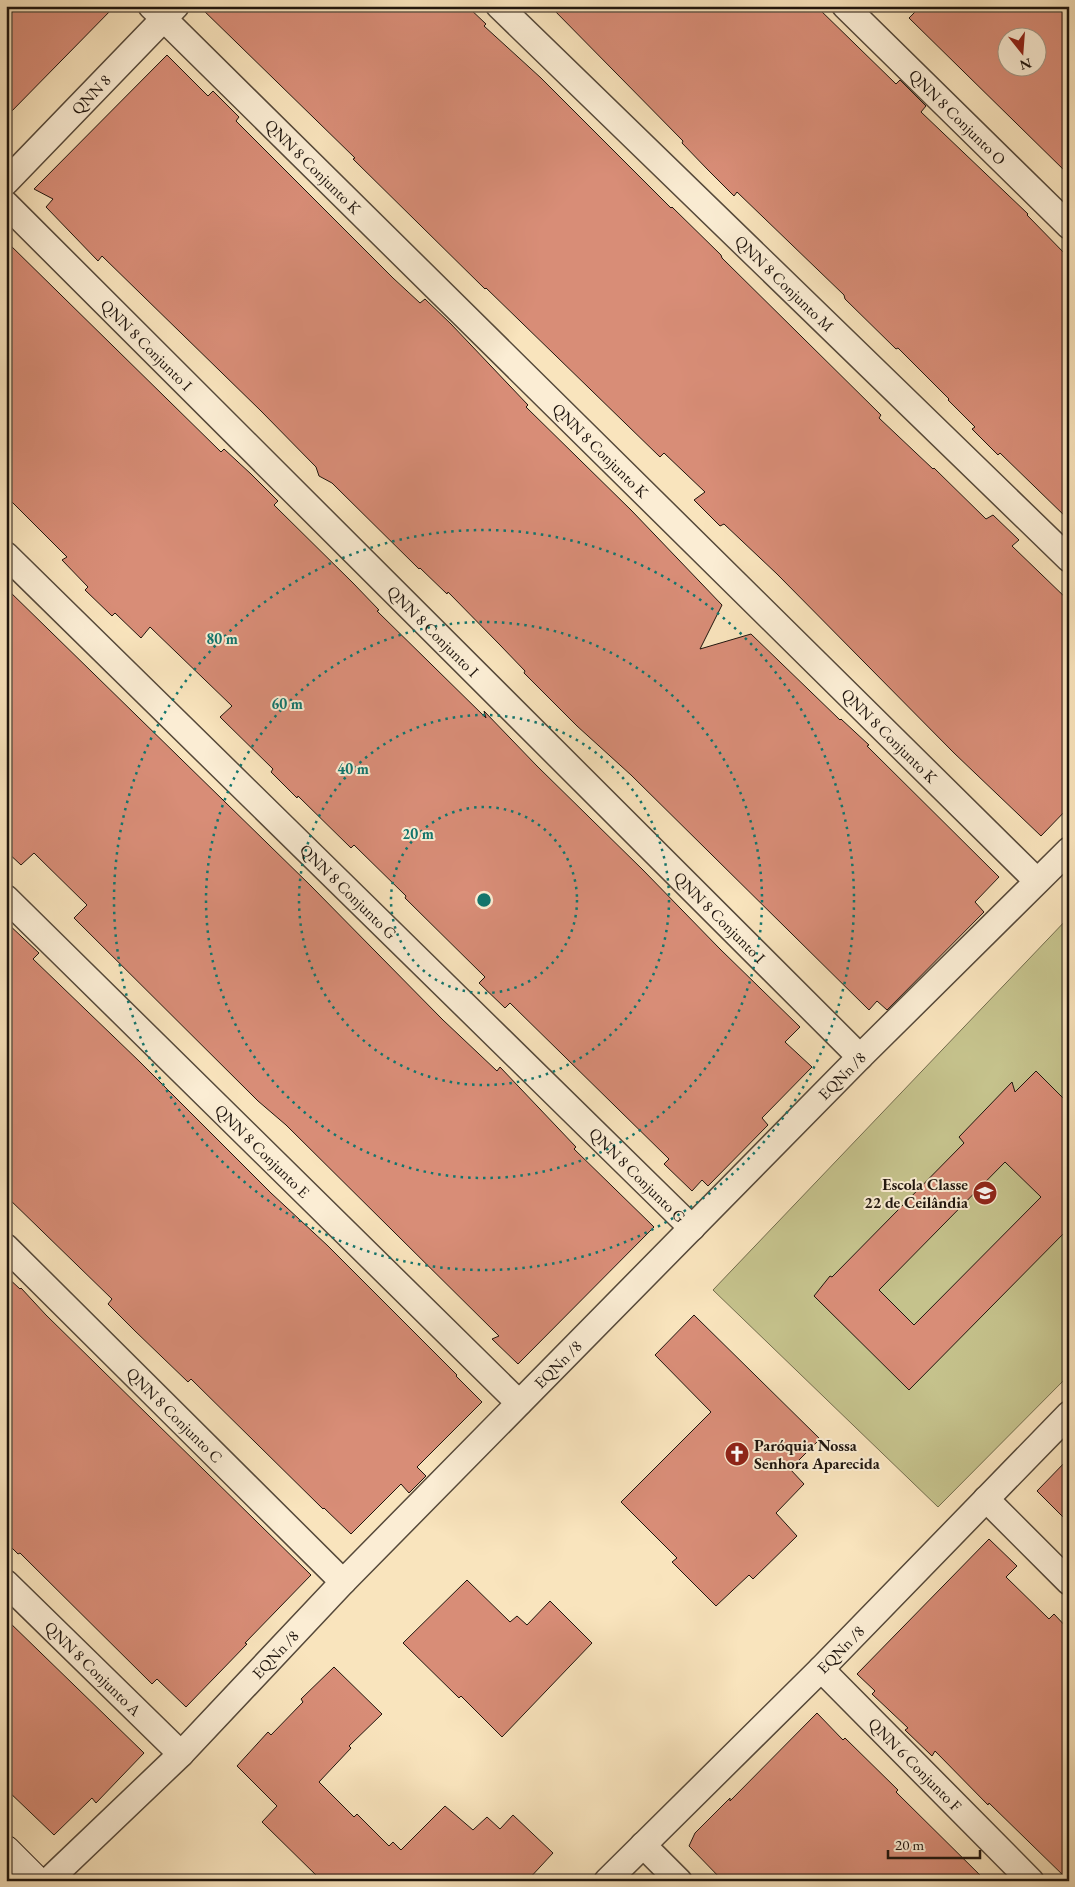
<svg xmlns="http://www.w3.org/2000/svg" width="1075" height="1887" font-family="'EB Garamond',serif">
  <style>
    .green { fill: #c5c28c; stroke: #726c4d }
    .building { fill: #d88d77; stroke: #1f150e; fill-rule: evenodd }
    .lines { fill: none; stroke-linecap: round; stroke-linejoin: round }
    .street-casing { stroke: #56493a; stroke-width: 28 }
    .secondary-casing { stroke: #1f150e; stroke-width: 30 }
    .street { stroke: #fbedd4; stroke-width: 25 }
    .secondary { stroke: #fbedd4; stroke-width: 28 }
    .ring { fill: none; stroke: #0f766e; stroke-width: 2.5; stroke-dasharray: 2.5 5 }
    .labels { text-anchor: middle; stroke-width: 4; stroke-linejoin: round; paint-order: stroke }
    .street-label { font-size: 16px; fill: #1f150e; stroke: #fbedd4 }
    .poi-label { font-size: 16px; font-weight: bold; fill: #1f150e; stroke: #fbedd4; text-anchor: end }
    .centre { fill: #0f766e; stroke: #fbedd4; stroke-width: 2.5 }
    .ring-label { font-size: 15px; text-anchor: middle; font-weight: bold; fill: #0f766e; stroke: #fbedd4; stroke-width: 4; stroke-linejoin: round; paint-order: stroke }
  </style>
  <rect width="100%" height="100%" fill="#f9e4bd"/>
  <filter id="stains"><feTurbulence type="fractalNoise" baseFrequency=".004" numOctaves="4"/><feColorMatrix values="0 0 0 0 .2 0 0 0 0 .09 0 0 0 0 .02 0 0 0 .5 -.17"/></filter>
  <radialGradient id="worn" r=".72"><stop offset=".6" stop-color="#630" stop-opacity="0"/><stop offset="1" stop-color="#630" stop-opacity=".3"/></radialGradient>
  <path class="green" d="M1069,917v458l-131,132 -225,-217z"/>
  <path class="building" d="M6,6h109l-109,111z
    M199,6h268l19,18 -2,2 57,52 130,130 1,-1 49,48 1,3 159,157 -2,3 54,51 1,-1 52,51 7,-4 26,25 -7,6 57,55v206l-28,29 -87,-83 -177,-179 -53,-50 -4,2 -26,-26 11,-8 -41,-39 -4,4 -174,-169 -1,1 -132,-130 2,-1z
    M550,6h266l80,78 4,-4 26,26 -5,6 107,102 -1,1 42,43v262l-69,-67 -2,2 -26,-26 3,-2 -27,-27 1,-1 -51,-51 -2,1 -51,-50 -1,-4 -107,-103 -3,4 -26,-26 -26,-27 1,-2z
    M921,6h148v169l-160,-157zM1008,38h30v30h-30z
    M167,55l41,41 5,-5 26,26 -3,4 157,157 27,25 5,-4 26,25 77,81 -2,2 106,104 90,94 -22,44 51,-15 89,86 1,-1 28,26 -2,1 132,131 -24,25 9,10 -97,98 -10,-9 -8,9 -238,-235 -54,-49 -53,-53 1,-2 -25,-26 -52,-53 -1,2 -27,-26 -1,1 -87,-86 -13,-7 -3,-9 -55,-56 -159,-155 -4,5 -52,-54 7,-8 -19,-10z
    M6,241l215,211 3,-3 27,25 27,27 -4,4 79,78 26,27 -2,1 109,107 -2,-7 53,55 106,104 77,79 80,78 -15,15 27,25 -50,51 6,7 -60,61 -6,-6 -10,11 -28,-27 5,-5 -159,-156 -5,5 -26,-25 6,-6 -80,-79 1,-2 -52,-51 -3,3 -53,-52 -1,2 -26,-26 2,-3 -53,-52 12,-11 -82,-79 -9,11 -26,-25 -3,3 -27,-26 3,-3 -26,-27 5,-3 -61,-61z
    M6,588l305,298 132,134 54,51 3,-4 76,80 -2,2 80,78 -136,137 -26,-25 7,-3 -213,-211 -28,-24 -184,-183 13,-13 -53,-52 -13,12 -15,-14z
    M6,922l33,31 -6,6 107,103 131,131 57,53 129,129 -1,1 26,26 -65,65 9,9 -17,17 -8,-9 -50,50 -27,-26 -1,1 -132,-130 -3,3 -53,-51 -27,-27 4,-5 -106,-103z
    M1036,1071l33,33v124l-160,162 -95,-94 16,-20 2,1 132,-134 -5,-6 53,-55 3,10zM1005,1162l36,35 -127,128 -35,-35z
    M6,1276l14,13 1,-1 25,27 265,260 -66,68 2,1 -61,63 -29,-28 -5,5 -132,-131 -2,1 -12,-12z
    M694,1315l126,124 -30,30 14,15 -28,29 21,23 -44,43 -4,-4 -33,31 -44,-44 5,-4 -56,-56 90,-90 -56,-57z
    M1069,1458v65l-32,-32z
    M989,1539l28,27 -11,11 43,42 5,-5 15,16v251l-80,-78 -1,2 -53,-54 -3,5 -27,-26 3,-2 -36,-34 3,-3 -18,-17z
    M467,1580l43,42 7,-6 10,9 23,-24 42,42 -90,94 -41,-41 -2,2 -56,-55z
    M6,1619l138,134 -48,50 -4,-5 -38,37 -48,-46z
    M334,1667l48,47 -33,32 2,2 -32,34 35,35 3,-3 32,32 4,-4 8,8 44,-44 28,24 14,-13 13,12 13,-14 40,38 -26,28h-205l-60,-59 15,-16 -40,-40 31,-34 3,3 32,-33 -2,-3z
    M817,1713l26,27 2,-2 53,52 -2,2 90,89h-263l-34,-35 6,-13 35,-35v3z"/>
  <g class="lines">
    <defs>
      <g id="street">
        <path id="s1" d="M151,6l886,875"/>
        <path id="s2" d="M499,6l570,553"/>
        <path id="s3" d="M845,6l224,220"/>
        <path id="s4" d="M6,182l170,-176"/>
        <path id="s5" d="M6,204l854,853"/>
        <path id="s6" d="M6,555l686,673"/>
        <path id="s7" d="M6,898l513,505"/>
        <path id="s8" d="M6,1247l337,335"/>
        <path d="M986,1499l83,83"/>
        <path id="s9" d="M6,1583l175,171"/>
        <path id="s10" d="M821,1669l210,212"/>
        <path d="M643,1845l36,36"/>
        <path id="s11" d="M48,1881l133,-127 162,-172 517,-525 209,-207"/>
        <path id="s12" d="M607,1881l214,-212 248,-255"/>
      </g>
      <path id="secondary" d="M6,1850l31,31"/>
    </defs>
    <use href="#street" class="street-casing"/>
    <use href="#secondary" class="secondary-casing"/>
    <use href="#street" class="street"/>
    <use href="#secondary" class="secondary"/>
  </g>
  <g class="ring">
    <circle cx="484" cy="900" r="93"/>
    <circle cx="484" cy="900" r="185"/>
    <circle cx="484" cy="900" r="278"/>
    <circle cx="484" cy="900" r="370"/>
  </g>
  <defs>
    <symbol id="school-disc" viewBox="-11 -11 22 22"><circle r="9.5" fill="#8f2418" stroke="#fbedd4"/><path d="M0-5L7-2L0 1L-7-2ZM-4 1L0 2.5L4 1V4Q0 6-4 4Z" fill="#fff"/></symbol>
    <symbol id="church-disc" viewBox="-11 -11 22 22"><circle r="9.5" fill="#8f2418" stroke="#fbedd4"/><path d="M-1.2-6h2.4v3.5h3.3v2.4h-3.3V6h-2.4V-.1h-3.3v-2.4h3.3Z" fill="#fff"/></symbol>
  </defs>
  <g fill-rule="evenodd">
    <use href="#school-disc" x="971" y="1179" width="28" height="28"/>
    <use href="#church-disc" x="723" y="1440" width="28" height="28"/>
  </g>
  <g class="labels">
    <g class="street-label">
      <text dy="6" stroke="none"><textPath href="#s4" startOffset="122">QNN 8</textPath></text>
      <text dy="6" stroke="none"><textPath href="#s3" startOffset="158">QNN 8 Conjunto O</textPath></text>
      <text dy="6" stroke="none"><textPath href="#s1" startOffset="228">QNN 8 Conjunto K</textPath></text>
      <text dy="6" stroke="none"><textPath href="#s2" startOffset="398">QNN 8 Conjunto M</textPath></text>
      <text dy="6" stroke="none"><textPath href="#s5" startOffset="199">QNN 8 Conjunto I</textPath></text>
      <text dy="6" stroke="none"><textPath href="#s1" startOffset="632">QNN 8 Conjunto K</textPath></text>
      <text dy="6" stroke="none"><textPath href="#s5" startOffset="604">QNN 8 Conjunto I</textPath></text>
      <text dy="6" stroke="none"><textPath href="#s1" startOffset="1038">QNN 8 Conjunto K</textPath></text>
      <text dy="6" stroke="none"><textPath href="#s6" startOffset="480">QNN 8 Conjunto G</textPath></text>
      <text dy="6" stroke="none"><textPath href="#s5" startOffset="1009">QNN 8 Conjunto I</textPath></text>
      <text dy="6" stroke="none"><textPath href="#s11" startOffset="1131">EQNn /8</textPath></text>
      <text dy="6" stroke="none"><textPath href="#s7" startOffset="360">QNN 8 Conjunto E</textPath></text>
      <text dy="6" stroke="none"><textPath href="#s6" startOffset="885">QNN 8 Conjunto G</textPath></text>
      <text dy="6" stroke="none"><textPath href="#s11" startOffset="726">EQNn /8</textPath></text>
      <text dy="6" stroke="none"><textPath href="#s8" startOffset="238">QNN 8 Conjunto C</textPath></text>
      <text dy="6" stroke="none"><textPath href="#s12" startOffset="329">EQNn /8</textPath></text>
      <text dy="6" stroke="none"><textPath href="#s11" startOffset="321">EQNn /8</textPath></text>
      <text dy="6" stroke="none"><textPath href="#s9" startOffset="122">QNN 8 Conjunto A</textPath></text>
      <text dy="6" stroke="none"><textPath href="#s10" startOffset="134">QNN 6 Conjunto F</textPath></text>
    </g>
    <g class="poi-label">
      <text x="968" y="1190">Escola Classe<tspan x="968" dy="18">22 de Ceilândia</tspan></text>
      <text x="754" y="1451" text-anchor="start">Paróquia Nossa<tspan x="754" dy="18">Senhora Aparecida</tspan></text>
    </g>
  </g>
  <circle cx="484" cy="900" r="8" class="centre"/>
  <g class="ring-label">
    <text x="222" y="644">80 m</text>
    <text x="287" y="709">60 m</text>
    <text x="353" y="774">40 m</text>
    <text x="418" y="839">20 m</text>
  </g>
  <rect width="1075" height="1887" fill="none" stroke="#f9e4bd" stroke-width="25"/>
  <rect x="8" y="8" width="1060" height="1872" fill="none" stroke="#1f150e" stroke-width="2.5"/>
  <rect x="12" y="12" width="1050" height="1862" fill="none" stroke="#1f150e"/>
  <g transform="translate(1022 52) rotate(163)"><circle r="24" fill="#fbedd4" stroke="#a39785"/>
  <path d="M0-4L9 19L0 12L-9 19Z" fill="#8f2418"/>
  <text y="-8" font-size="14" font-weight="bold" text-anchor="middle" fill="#1f150e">N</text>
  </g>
  <path d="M888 1850v8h92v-8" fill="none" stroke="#1f150e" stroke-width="2.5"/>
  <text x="895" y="1850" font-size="15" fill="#1f150e" stroke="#fbedd4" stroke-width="4" paint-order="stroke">20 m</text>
  <rect width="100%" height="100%" filter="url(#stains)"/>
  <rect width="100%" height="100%" fill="url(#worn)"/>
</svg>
